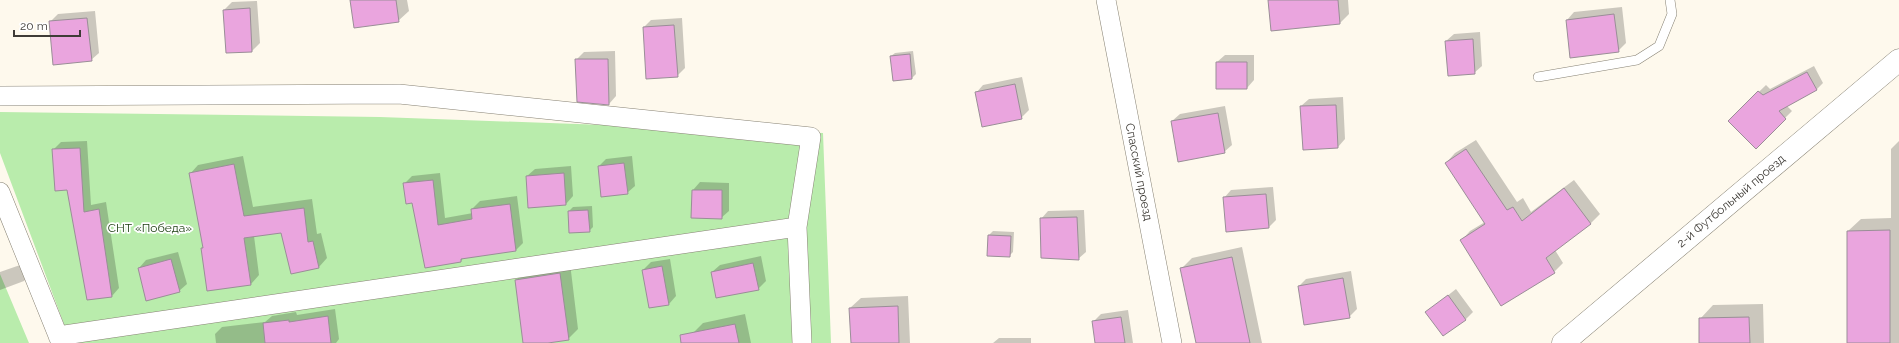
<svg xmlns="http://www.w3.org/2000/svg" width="1899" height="343" font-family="Raleway,sans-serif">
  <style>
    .green { fill: #b9ecac }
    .shadow { fill: #0003 }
    .building { fill: #eaa5de; stroke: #9a8e97 }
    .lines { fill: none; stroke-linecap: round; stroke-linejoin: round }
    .service-casing { stroke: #878274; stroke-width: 10 }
    .minor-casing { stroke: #878274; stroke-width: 20 }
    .tertiary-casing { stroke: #878274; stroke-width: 23 }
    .service { stroke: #fff; stroke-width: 9 }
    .minor { stroke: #fff; stroke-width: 19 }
    .tertiary { stroke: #fff; stroke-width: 22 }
    .labels { text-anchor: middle; stroke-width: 3.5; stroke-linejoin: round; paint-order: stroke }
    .street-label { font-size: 12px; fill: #3f3c37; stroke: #fff }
    .park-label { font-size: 12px; fill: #173a0c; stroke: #fff }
  </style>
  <rect width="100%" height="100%" fill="#fef9ed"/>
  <path class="green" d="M0,112l380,5 443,16 8,210h-760l-71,-190z
    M0,274l29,69h-29z"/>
  <path class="shadow" d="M351,0h56l2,11 -11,10z
    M1269,0h79l1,14 -9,9 -68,7z
    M257,1l3,42 -8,8 -28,-41 8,-8z
    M1622,7l4,36 -8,8 -51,-31 7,-8z
    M95,11l4,42 -8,7 -41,-38 8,-8z
    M682,18l3,50 -8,8 -33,-49 7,-7z
    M1480,32l2,34 -8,7 -28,-32 8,-7z
    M615,51l1,45 -7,8 -33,-44 8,-8z
    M913,51l3,23 -4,4 -19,2 -2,-24 4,-3z
    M1225,55h29v25l-7,8 -30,-26z
    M1814,66l9,17 -7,7 -29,16 5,5 -36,36 -27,-26 37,-36 4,4z
    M1022,77l7,33 -8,8 -45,-25 7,-8z
    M1343,97l2,42 -7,8 -37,-41 8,-7z
    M1225,106l7,39 -8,7 -52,-31 8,-7z
    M1476,140l41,62 6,-4 8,14 43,-32 26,34 -9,9 -36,27 8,13 -9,9 -93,-31 9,-10 15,-9 -39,-59 9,-10z
    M87,141l4,64 15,-3 13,86 -7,8 -59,-146 8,-8z
    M1899,141v202h-51v-112l13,-12 30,-1v-69z
    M243,156l10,51 59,-8 5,35 4,-1 6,25 -8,9 -37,-35 -28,4 5,39 -8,9 -49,-36 2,-2 -14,-72 8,-9z
    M632,156l3,30 -8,7 -28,-27 7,-7z
    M571,166l2,30 -7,8 -39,-28 8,-7z
    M440,173l5,45 28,-5 -1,-4 8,-8 37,-5 6,47 -7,7 -52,7 -3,4 -48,-59 -8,-19 7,-7z
    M700,182l29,1v28l-8,7 -28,-28z
    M1273,187l3,33 -7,7 -45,-29 7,-8z
    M592,206l1,21 -4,4 -20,-20 4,-4z
    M1084,210l2,42 -8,7 -37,-40 7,-8z
    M993,231l21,1 -1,20 -4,4 -21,-1 1,-20z
    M1242,247l20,96h-65l-16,-74 11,-11z
    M178,252l9,32 -8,7 -40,-23 7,-8z
    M761,256l5,25 -8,8 -46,-17 8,-7z
    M670,259l6,37 -7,8 -26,-34 8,-8z
    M570,263l8,66 -10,10 -44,4 -8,-63 10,-10z
    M23,264l5,13 -4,4 -24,9v-18z
    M1351,271l6,38 -8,8 -50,-31 7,-7z
    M1456,289l17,23 -8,8 -38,-8z
    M908,296l2,47h-58l-2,-35 11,-10z
    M1763,304l1,39h-64v-24l13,-14z
    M335,309l4,30 -3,4h-120l-1,-9 7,-7 43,-5 7,-6 24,-4 1,3z
    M1128,310l5,33h-37l-3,-21 8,-8z
    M745,314l6,29h-56l-2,-10 10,-10z
    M999,338h32v5h-38z"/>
  <path class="building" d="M350,0h46l3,22 -45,6z
    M1268,0h70l2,24 -69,7z
    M250,8l2,44 -26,1 -3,-43z
    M1614,14l5,38 -49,6 -4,-38z
    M87,18l5,43 -39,4 -4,-44z
    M674,25l4,52 -32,2 -3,-52z
    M1473,39l2,35 -27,2 -3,-35z
    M910,54l2,25 -19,2 -3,-25z
    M575,59h33l1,46 -32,-3z
    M1216,62h31v27h-31z
    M1807,72l10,18 -38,21 7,8 -30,30 -28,-28 30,-30 5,4z
    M1015,84l7,35 -40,8 -7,-35z
    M1336,105l2,43 -35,2 -3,-44z
    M1218,113l7,40 -47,9 -7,-41z
    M80,148l4,64 15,-3 13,88 -25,3 -20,-110 -12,1 -3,-42z
    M1466,149l41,61 6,-3 9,14 42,-33 27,36 -45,34 9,15 -54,33 -41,-66 25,-16 -40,-61z
    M624,163l4,31 -27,3 -3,-31z
    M234,164l10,52 60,-8 4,34 5,-1 6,27 -28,6 -10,-41 -37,5 7,47 -44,6 -6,-43h2l-14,-75z
    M564,173l2,32 -38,3 -2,-32z
    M433,180l5,45 34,-6 -1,-10 39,-5 6,47 -55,8v3l-36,6 -13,-65 -6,1 -3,-21z
    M692,190h30v29l-31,-1z
    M1266,194l3,34 -43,4 -3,-35z
    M588,210l2,22 -21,1 -1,-22z
    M1077,217l2,43 -38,-2 -1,-40z
    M1890,230v113h-43v-112z
    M988,235l23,1 -1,21 -23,-1z
    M1232,257l18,86h-54l-16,-75z
    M171,259l9,33 -34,9 -8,-33z
    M753,263l6,27 -43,8 -5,-26z
    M662,266l7,39 -20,3 -7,-38z
    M560,273l9,67 -21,3h-25l-8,-63z
    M1343,278l7,40 -46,7 -6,-39z
    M1448,295l18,25 -23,16 -18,-24z
    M898,306l1,37h-48l-2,-35z
    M328,316l3,27h-66l-2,-20 26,-3v2z
    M1121,317l4,26h-30l-3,-22z
    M1749,317l1,26h-51v-25z
    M735,324l4,19h-58l-1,-8z"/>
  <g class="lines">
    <defs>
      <path id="service" d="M1538,77l99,-17 22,-14 13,-32 -2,-14"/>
      <path id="minor" d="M1106,0l66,343
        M0,96l399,-2 412,43 -14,90 5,116
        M0,192l61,151
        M58,336l739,-109"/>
      <path id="tertiary" d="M1563,343l336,-283"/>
    </defs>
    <use href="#service" class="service-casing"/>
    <use href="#minor" class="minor-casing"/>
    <use href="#tertiary" class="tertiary-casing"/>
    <use href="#service" class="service"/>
    <use href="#minor" class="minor"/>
    <use href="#tertiary" class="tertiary"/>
  </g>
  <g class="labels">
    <g class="street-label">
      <text transform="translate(1139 172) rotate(79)" y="4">Спасский проезд</text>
      <text transform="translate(1731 201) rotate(-40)" y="4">2-й Футбольный проезд</text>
    </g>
    <g class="park-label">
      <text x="150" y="232">СНТ «Победа»</text>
    </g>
  </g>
  <path d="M14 30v6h66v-6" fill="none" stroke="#3f3c37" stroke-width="2"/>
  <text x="20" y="30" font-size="12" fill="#3f3c37" stroke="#ffffff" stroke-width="3" paint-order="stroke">20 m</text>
</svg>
